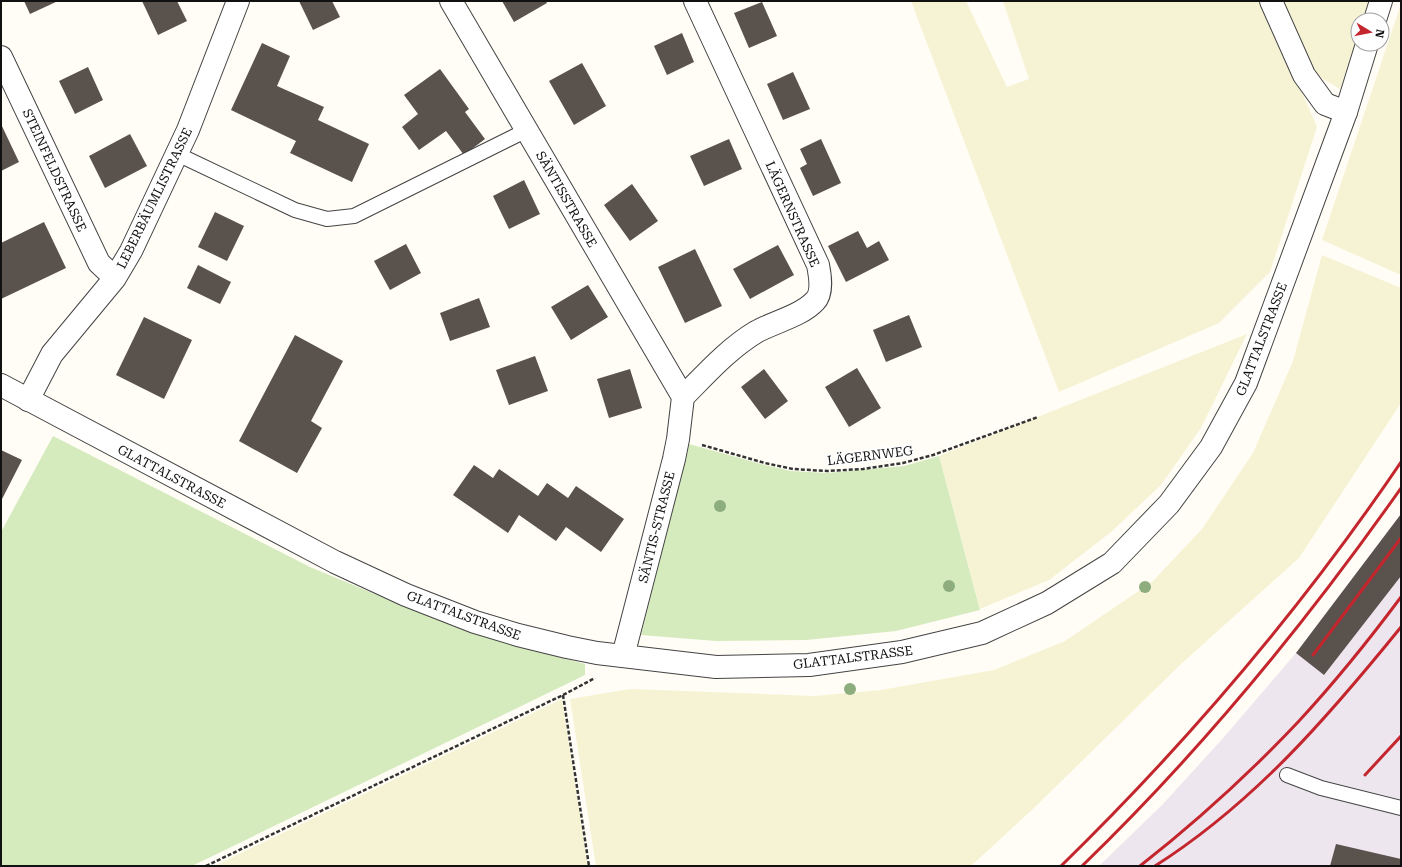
<svg xmlns="http://www.w3.org/2000/svg" width="1402" height="867" font-family="'Roboto Serif',serif">
  <style>
    .industrial { fill: #eee6ef }
    .farmland { fill: #f6f3d4 }
    .green { fill: #d5ebbd }
    .building { fill: #5a524d }
    .lines { fill: none; stroke-linecap: round; stroke-linejoin: round }
    .service-casing { stroke: #444; stroke-width: 16 }
    .minor-casing { stroke: #444; stroke-width: 24 }
    .tertiary-casing { stroke: #444; stroke-width: 24 }
    .path { stroke: #333; stroke-width: 2.5; stroke-dasharray: 4 2; stroke-linecap: butt }
    .service { stroke: #fff; stroke-width: 14 }
    .minor { stroke: #fff; stroke-width: 22 }
    .tertiary { stroke: #fff; stroke-width: 22 }
    .rail { stroke: #c4262e; stroke-width: 3 }
    .tree { fill: #8dad7f }
    .labels { text-anchor: middle; stroke-width: 4; stroke-linejoin: round; paint-order: stroke }
    .street-label { font-size: 13px; fill: #111; stroke: #fff }
  </style>
  <rect width="100%" height="100%" fill="#fffdf5"/>
  <path class="industrial" d="M1401,514v352h-302l64,-62 61,-67 72,-84z"/>
  <path class="farmland" d="M911,1h55l41,86 22,-8 -26,-78h259l55,126 -47,145 -51,51 -160,69z
    M1278,1h92l-7,19h-5v15l-18,54 -29,-17z
    M1401,4v271l-79,-35z
    M1322,255l79,33v115l-102,155 -119,107 -145,142 -64,59h-375l-26,-167 60,-10 184,7 67,-6 113,-20 71,-29 87,-59 50,-53 51,-76 40,-92z
    M1247,334l-46,94 -40,57 -50,47 -62,48 -69,29 -41,-153z
    M562,699l26,167h-374z"/>
  <path class="green" d="M53,436l257,131 96,40 108,38 71,19v11l-393,191h-191v-334z
    M689,444l76,21 26,6 36,2 77,-7 35,-10 41,154 -84,21 -90,9 -90,1 -75,-6z"/>
  <path class="building" d="M24,1h34l-28,13z
    M142,1h35l10,20 -29,14z
    M299,1h33l8,16 -27,13z
    M502,1h44l1,2 -33,19z
    M762,2l15,34 -28,12 -15,-35z
    M682,33l12,29 -27,13 -13,-29z
    M262,43l28,13 -13,30 47,21 -6,13 51,24 -17,38 -62,-29 6,-12 -65,-31z
    M582,63l24,43 -32,19 -25,-44z
    M88,67l15,33 -28,14 -16,-33z
    M440,69l29,40 -4,3 20,27 -21,16 -18,-24 -27,19 -17,-23 16,-13 -14,-19z
    M793,72l17,37 -27,11 -16,-36z
    M1,124l18,38 -18,9z
    M130,134l17,32 -42,22 -16,-32z
    M729,139l13,30 -38,17 -14,-30z
    M821,139l20,44 -28,13 -13,-28 7,-4 -7,-15z
    M524,180l16,34 -31,15 -16,-33z
    M632,184l26,37 -28,20 -26,-36z
    M215,212l29,14 -17,35 -29,-14z
    M44,222l22,46 -65,31v-56z
    M858,231l9,17 12,-7 10,19 -43,22 -18,-36z
    M406,244l15,29 -31,17 -16,-29z
    M778,245l16,30 -44,24 -17,-30z
    M695,249l27,57 -37,17 -27,-56z
    M198,265l33,17 -11,22 -33,-16z
    M588,285l20,32 -37,23 -20,-33z
    M479,298l11,29 -40,14 -10,-28z
    M909,315l13,32 -36,15 -13,-32z
    M144,317l48,23 -28,59 -48,-24z
    M295,335l48,26 -32,60 11,7 -25,45 -58,-32z
    M535,356l13,35 -39,14 -13,-35z
    M857,368l24,40 -32,19 -24,-40z
    M630,369l12,39 -33,10 -12,-39z
    M764,369l24,32 -23,18 -24,-32z
    M1,450l21,10 -21,41z
    M474,465l19,13 6,-9 39,27 9,-13 21,15 8,-12 48,33 -23,33 -35,-25 -10,14 -37,-26 -11,18 -55,-38z
    M1401,514v62l-77,99 -28,-22z
    M1336,844l65,15v7h-71z"/>
  <g class="lines">
    <defs>
      <path id="service" d="M177,154l118,56 32,9 27,-3 173,-86
        M1287,775l34,13 80,20"/>
      <path id="minor" d="M451,1l232,396
        M1271,1l33,74 21,29 21,8
        M1,57l98,206 16,15
        M683,397c23,-23 45,-48 73,-65 18,-10 45,-16 59,-31 8,-8 5,-26 3,-36l-123,-264
        M28,400l24,-46 63,-76 16,-27 57,-121 50,-129
        M623,656l51,-197 4,-20 5,-42"/>
      <path id="tertiary" d="M1375,20l6,-19
        M1,385l334,177 71,33 69,27 43,13 49,12 30,6 119,14 93,-2 93,-13 80,-19 65,-30 65,-40 57,-59 42,-57 35,-64 100,-271 21,-68"/>
    </defs>
    <use href="#service" class="service-casing"/>
    <use href="#minor" class="minor-casing"/>
    <use href="#tertiary" class="tertiary-casing"/>
    <path class="path" d="M702,445l63,18 28,6 34,2 36,-2 40,-6 30,-8 105,-38
      M563,695l26,171
      M206,866l357,-171 32,-17"/>
    <use href="#service" class="service"/>
    <use href="#minor" class="minor"/>
    <use href="#tertiary" class="tertiary"/>
    <path class="rail" d="M1313,655l88,-117
      M1365,775l36,-39
      M1061,866c126,-123 241,-258 340,-404
      M1082,866c119,-115 224,-243 319,-378
      M1140,866c56,-44 110,-93 159,-145 36,-39 70,-81 102,-124
      M1155,866c99,-63 173,-149 246,-239"/>
  </g>
  <g class="tree">
    <circle cx="720" cy="506" r="6"/>
    <circle cx="949" cy="586" r="6"/>
    <circle cx="1145" cy="587" r="6"/>
    <circle cx="850" cy="689" r="6"/>
  </g>
  <g class="labels">
    <g class="street-label">
      <text transform="translate(55 170) rotate(65)" y="5">STEINFELDSTRASSE</text>
      <text transform="translate(154 198) rotate(-64)" y="5">LEBERBÄUMLISTRASSE</text>
      <text transform="translate(567 199) rotate(60)" y="5">SÄNTISSTRASSE</text>
      <text transform="translate(793 214) rotate(66)" y="5">LÄGERNSTRASSE</text>
      <text transform="translate(1261 339) rotate(-69)" y="5">GLATTALSTRASSE</text>
      <text transform="translate(870 455) rotate(-7)" y="5">LÄGERNWEG</text>
      <text transform="translate(172 476) rotate(28)" y="5">GLATTALSTRASSE</text>
      <text transform="translate(656 527) rotate(-76)" y="5">SÄNTIS-STRASSE</text>
      <text transform="translate(464 615) rotate(20)" y="5">GLATTALSTRASSE</text>
      <text transform="translate(853 657) rotate(-7)" y="5">GLATTALSTRASSE</text>
    </g>
  </g>
  <rect width="1402" height="867" fill="none" stroke="#111111" stroke-width="4"/>
  <g transform="translate(1370 32) rotate(100)"><circle r="19" fill="#ffffff" stroke="#a0a0a0"/>
  <path d="M0-3L7 15L0 10L-7 15Z" fill="#c4262e"/>
  <text y="-6" font-size="11" font-weight="bold" text-anchor="middle" fill="#111111">N</text>
  </g>
</svg>
